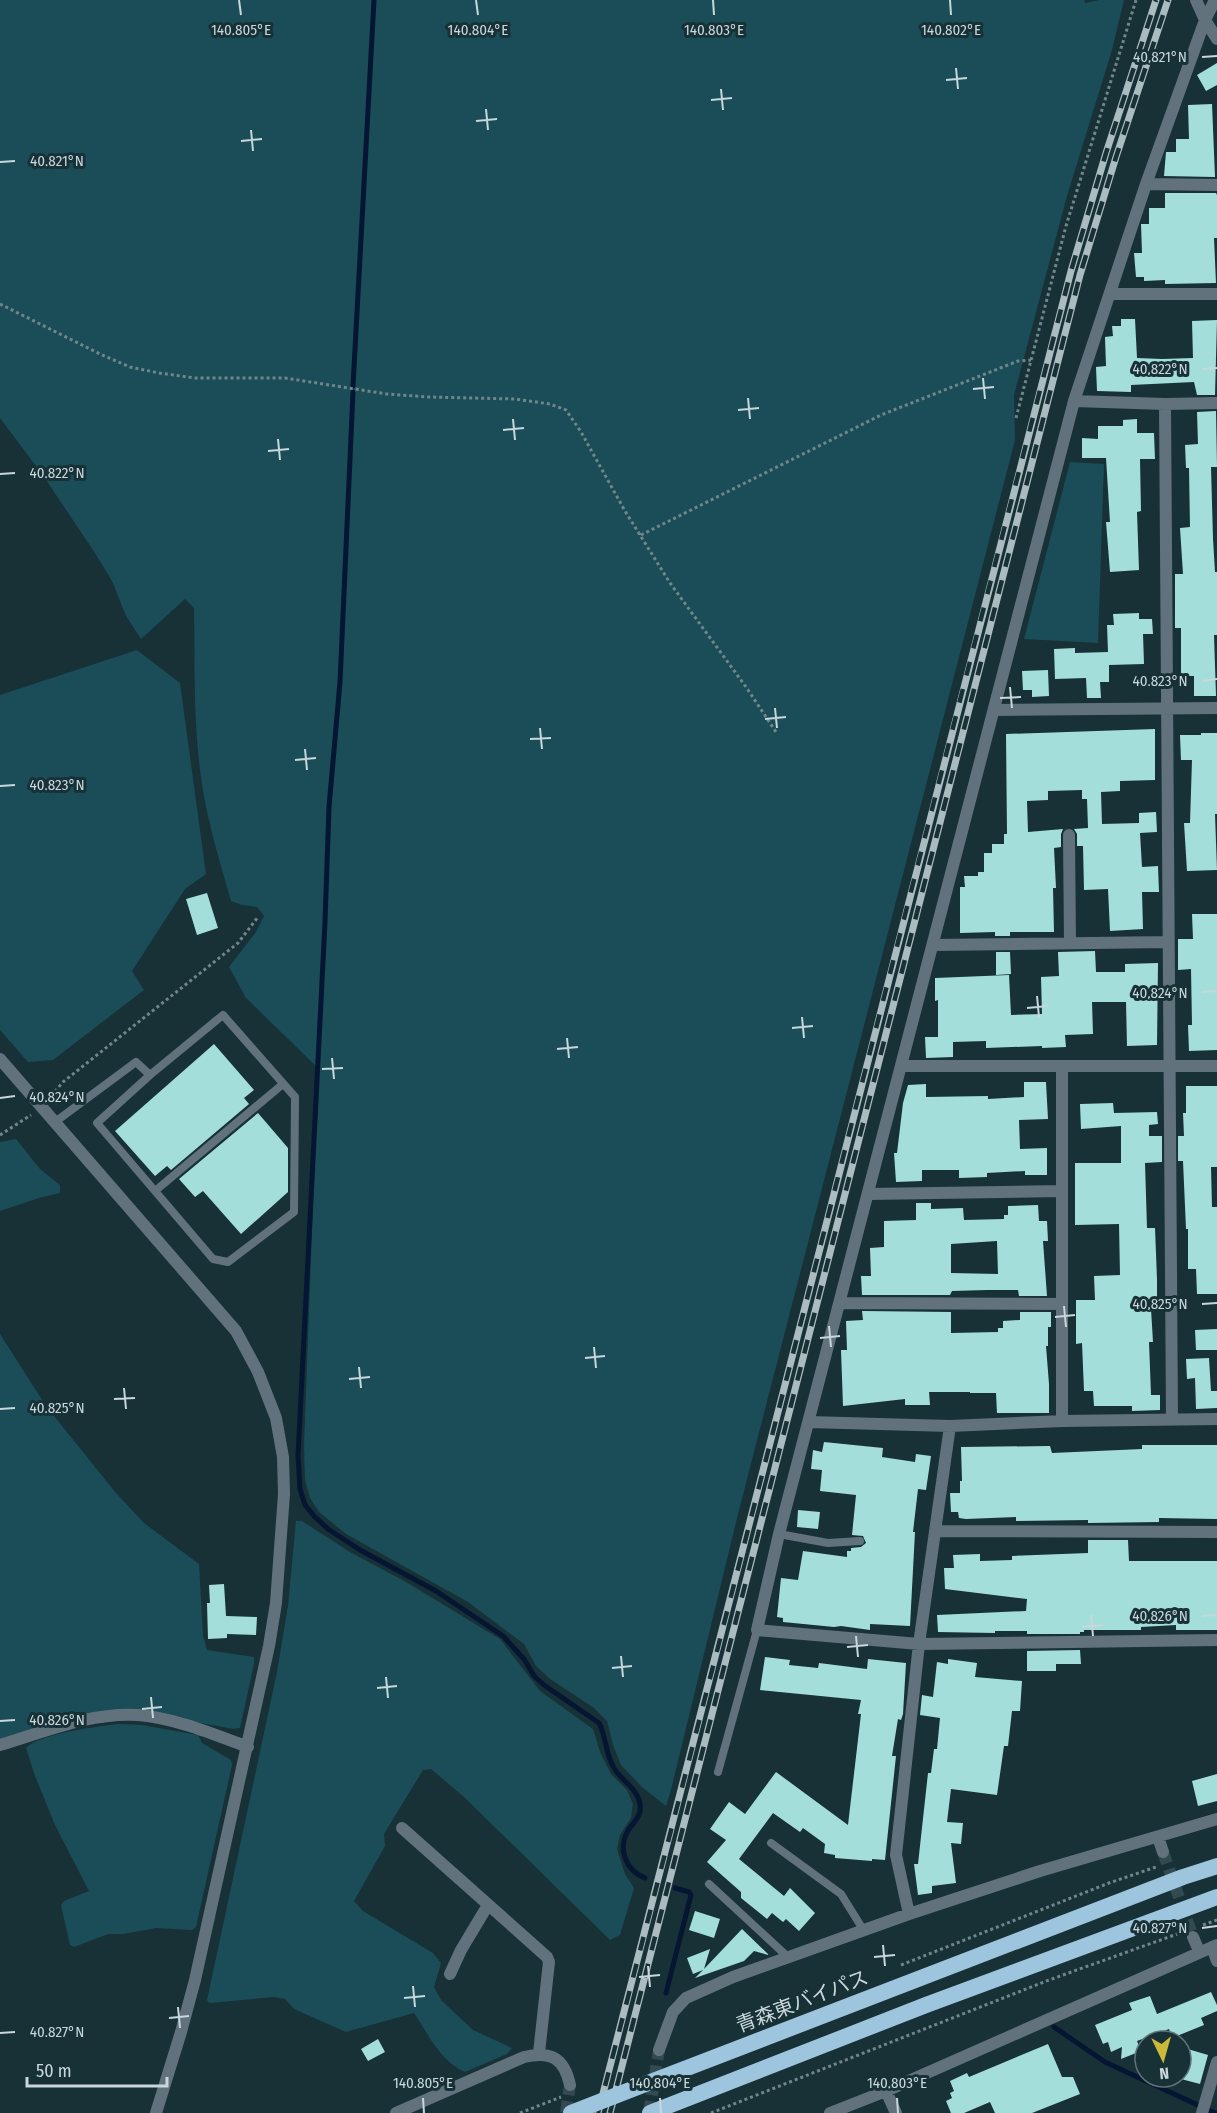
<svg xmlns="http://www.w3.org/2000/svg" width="1217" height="2113" font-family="'Fira Sans Condensed','Noto Sans JP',sans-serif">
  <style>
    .green { fill: #1a4d58 }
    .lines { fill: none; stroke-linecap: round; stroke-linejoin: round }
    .stream { stroke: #051632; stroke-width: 5 }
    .building { fill: #a4deda; fill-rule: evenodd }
    .minor-tunnel { stroke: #324a50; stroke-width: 12; stroke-dasharray: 12 6; stroke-linecap: butt }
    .path { stroke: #71868b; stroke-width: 3; stroke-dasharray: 3 3; stroke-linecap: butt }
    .service { stroke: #61727d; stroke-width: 8 }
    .minor { stroke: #61727d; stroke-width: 12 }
    .trunk { stroke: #9ec5de; stroke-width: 16 }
    .rail-casing { stroke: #abbcc1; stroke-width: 7 }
    .rail { stroke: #173137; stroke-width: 4.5; stroke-dasharray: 14; stroke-linecap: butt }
    .trunk-bridge { stroke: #9ec5de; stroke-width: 16 }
    .ticks { fill: none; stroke: #c8d7db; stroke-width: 2 }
    .labels { text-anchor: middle; stroke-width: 6; stroke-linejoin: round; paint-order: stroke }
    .street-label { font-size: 20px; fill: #c8d7db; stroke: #173137 }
    .ticks-label { font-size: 15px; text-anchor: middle; fill: #c8d7db; stroke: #173137; stroke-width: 6; stroke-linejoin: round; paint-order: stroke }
  </style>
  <rect width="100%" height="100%" fill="#173137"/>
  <path class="green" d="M0,0h1084l1,3 14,-3h25l-12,50 -45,146 -53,199 1,45 -277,1074 -67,276 -5,16 -24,-19 -21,-22 -8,-20 -6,-24 -13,-13 -44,-29 -14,-13 -12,-22 -56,-42 -122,-68 -27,-22 -9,-14 -5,-18 -1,-34 14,-378 -72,-70 -17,-31 27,-35 8,-16 -7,-9 -15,-2 -11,-4c-11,-39 -23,-77 -29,-117 -9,-58 -7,-117 -8,-176l-9,-9 -44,40 -15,-23 -14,-35 -19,-31 -51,-76 -42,-56z
    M1070,462l34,2 -6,179 -74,-4z
    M137,650l43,33 26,191 -21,15 -53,82 12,19 -91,70 -25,2 -28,-32v-335z
    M16,1139l24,30 20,16v8l-21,5 -39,13v-69z
    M0,1334l46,72 70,87 28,30 55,41 4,71 4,15 47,7v7l-14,64 -6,1 -56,-10 -21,-7 -157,28z
    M296,1521h6l48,31 56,30 94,57 40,52 53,38 7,23 11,22 16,16 6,14 -2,14 -11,17 -3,14 8,25 9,14 -14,47 -10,5 -146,-143 -33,-28 -8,1 -39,64 1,12 -31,55 9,10 70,42 8,10 -7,24 7,13 32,30 39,18 -5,6 -42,18c-24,-10 -37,-38 -51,-59l-68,19 -52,-23 -9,-10 -11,-2 -65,6 -2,-3 70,-328 11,-66z
    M118,1724l24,1 56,10 4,8 29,17 1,5 -36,162 -4,3 -36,-2 -33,6h-15l-34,13 -4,-2 -9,-40 3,-4 25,-10 -34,-66 -20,-49 -9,-28c12,-14 73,-22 92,-24z"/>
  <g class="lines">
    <path class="stream" d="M353,386l21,-386
      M353,392l-13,290 -11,125 -4,115 -24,475 -3,58 2,34 5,16 9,11 14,13 32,21 76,41 67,45 21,23 10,17 10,9 55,38c8,15 6,33 17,48 8,11 22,19 24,33 2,11 -5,17 -11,25 -12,19 -4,41 16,49
      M666,1993l25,-98 -2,-3 -14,-4
      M1054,2027l51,35 110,51"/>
  </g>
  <path class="building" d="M1217,63v22l-11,6 -9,-16z
    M1212,104l3,73 -51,-1 2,-24h10v-13h13l-1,-34z
    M1165,193h51l1,2v43h-3l2,45 -51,1v-4l-21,1v-4h-8l-2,-24h8l-1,-29h8v-16h16z
    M1121,319h14l2,39 25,1 31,-1 -1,-37 25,-1 -2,75h-18l-3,-13 -63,3v7l-34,-1 -1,-24 10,-1 -1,-29 8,-1 -1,-10h9z
    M1216,411l1,56h-6l2,72 2,33h2v63h-3l2,61h-22v-20h-13v-48h-6v-54h8l-3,-46 10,-1 -1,-59h-3l-1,-23 13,-1 -1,-32z
    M1137,419v14h17l1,26h-15l1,52 -4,1 2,58 -29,2 -4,-50h4l-4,-64h-24v-20l16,1v-13h25v-6z
    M1139,613v6h13l1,15h-10l1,30 -35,1v-5v22h-9l1,16h-14l-1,-20 -31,1 -1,-30 21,-1v5l33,-1 -1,-27h7l-1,-11z
    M1048,670l1,26 -17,1v-7h-9l-1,-19z
    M1155,729v51l-35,1v10l-19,1 1,32 37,-1v-10l17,-1 1,20 -17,1 2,34 16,-1 1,26h-17l1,37 -33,2 -2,-42 -24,1 -1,-44h-6v-12l-3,-5 14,-1 -1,-29h-5v-9l-34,1v9l-21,1 1,31 35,-3 -2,5v13l-7,1 2,40h-3l1,44h-44v4h-15v-4l-35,1v-46h5l-1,-11h14v-4h6v-19h8v-9h12v-10h3l-1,-100z
    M1201,733h16v81h-2l2,56 -30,1 -3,-48h6l2,-63h-11l-1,-25h21z
    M207,893l11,35 -21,7 -11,-36z
    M1192,914h25v136l-28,1 -1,-26h4l-1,-56 -13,1v-31h15z
    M1095,951l1,21h29v-8l33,-1 -1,82 -30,1 -1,-44h-34l1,32 -28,1 1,12 -24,1v-2l-56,2v-7l-33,1v15l-27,1 -1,-21h13v-37l-3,1v-23l74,-3 2,40 31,-1 -1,-37 18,-1 -1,-24z
    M996,952h14l1,22 -15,1z
    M214,1044l40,46 -10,8 5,6 -78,66 -4,-4 -12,10 -40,-45z
    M1024,1082h22l2,37 -29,1 1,29 27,-1v27h-22v-4l-38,2v4l-28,1v-8h-37v11l-26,1 -2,-29h3l6,-50 5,-18 18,-1v13l62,-1v3l36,-2z
    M1186,1086h31v81h-6l1,40h5v87h-20l-1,-25h-8v-40h-2l-3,-68h-5v-25h6l-1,-23h3z
    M1113,1103l1,10 43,-1 1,12 -9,1v11h13v26l-17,1 2,65h8l2,51v30h-6l2,33h-4l2,53h9v15l-28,1v-5h-38l-1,-15h-9l-2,-48 -6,1v-44h19l-1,-24 26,-1 -1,-51 -44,1v-62h46v-37l-40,3 -1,-25z
    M258,1113l30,35v44l-47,42 -38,-43 -8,6 -16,-18z
    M916,1203h15v6l32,-1 1,12 40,-1v-4h4v-9l30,-1 1,16h8l1,20h-5l4,55h-28l-1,-6h-31l-35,1 -2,4h-88l-1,-19h10l-1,-28 14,-1v-26l32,-1zM997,1241l1,33 -47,-1v-29z
    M862,1311l89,1v21l47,-1v-4h5v-7l17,-1v-8h31v15h-3v19h-2l3,38v29h-52l-1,-20h-26v-1h-41l1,13h-25v-6l-62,7 -2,-56h6l-1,-29 17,-1z
    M1217,1329v21h-21l-1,-20z
    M1209,1358l2,33h6v17l-21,1 -1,-31 -8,1 -1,-20z
    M824,1442l59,6 -1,9 33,5 1,-8 15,2 -5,34 -8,-1 -5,43h2l-5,94 -40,-2v6l-29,-4 -7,1 -51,-5v-4l-6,-1 4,-39 17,2 5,-29 44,6v-6h4v-3l10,-1 5,-4 -3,-7 -11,-1 4,-40 -36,-4 2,-21 -11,-1 2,-19 9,2z
    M1142,1445h75v74l-58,-1v4l-71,1v-3l-72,1v-4l-50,2 -7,-1 -1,-6h-7l-1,-19h10v-12h2l-1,-34 89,-1 2,7 90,-4z
    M798,1510l22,2 -2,17 -21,-2z
    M1088,1540h40l1,21h88v69h-41v-5l-35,2v3h-57v2h-4v2h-53v-3h-32v2l-57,-1 -1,-17 89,-4 1,-12 -82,-10 -1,-21h10l-1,-13 27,-1v7l32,-1v-4l76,-3z
    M224,1584l2,32 31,1 -1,18 -29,-1v4l-19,1 -1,-36h3l-1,-18z
    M1080,1650l1,14h-25v7h-29v-20z
    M765,1657l25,3 -1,5 29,3 1,-5 48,6 1,-10 38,4 -3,51 -2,6 -3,-1 -6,37h4l-11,104 -13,-1v2l-37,-3v-3l-11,-2 1,-9 -22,-16 -3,4 -27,-19 -34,46 45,37 6,-8 25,25 -16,18 -13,-12 -3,3 -11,-9 -5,6 -26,-21v-6l-34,-30 19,-22 -16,-11 19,-27 16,12 31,-42 72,53 13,-111h-3l3,-14 -101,-10z
    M948,1659l29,4 -2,14 47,4 -2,30h-8l-4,35h-4l-7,49 -46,-6 -4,33 16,1 -2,21 -10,-1 5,40 -24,3v7l-14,2 -4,-31h4l10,-91h3l3,-24h3l3,-31 -20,-3 2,-20 11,2 4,-35 11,2z
    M1217,1774v27l-19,5 -6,-25z
    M695,1911l25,8 -6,19 -25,-8z
    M742,1929l27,26 -15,-4 -10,10 -49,17 8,-8 -10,4 -6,-16 23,-9 -6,20z
    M1211,1992l6,13v6l-16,7 3,7 -32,13 -3,-9 -32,12 4,10 -20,8 1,-12 -11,5 -3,-10 -5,2 -8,-19 37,-15 -3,-7 21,-7 7,18z
    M378,2039l7,13 -17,9 -7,-12z
    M1048,2044l14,33h11l7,17 -48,19h-37l-5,-11 -26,11h-13l-5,-12 6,-3 -2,-5 4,-2 -4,-10 17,-8 2,4z
    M1181,2047l27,8 -8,29 -19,-5z"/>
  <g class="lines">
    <path class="minor-tunnel" d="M1163,1852l30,85
      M566,2113l4,-28
      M649,2113l10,-63"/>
    <path class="path" d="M0,304l100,50 30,13 29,6 36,5h90l102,16 41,3 87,2 35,5 16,6 15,22 44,79 45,72 76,104 30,45
      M1016,418l50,-192 70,-226
      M641,535l240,-120 137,-54 13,-1
      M51,1096l12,-14 175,-139 20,-26
      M0,1135l31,-20
      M1203,1925l14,-5
      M901,1965l208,-82 47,-16
      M520,2113l41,-16
      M711,2113l338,-133 131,-47"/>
    <path class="service" d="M55,1122l81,-60 14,13 73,-60 72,82 -1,115 -66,50 -15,-3 -116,-136 53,-48
      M155,1191l128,-107
      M779,1534l49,9 32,-2
      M718,1772l39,-142
      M771,1843l70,51 23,37
      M709,1884l80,74"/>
    <path class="minor" d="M1196,0l9,20 12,19
      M1215,0l-10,20 -59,164 -72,217 -295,1133 -22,96 162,14 298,-4
      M1146,184l71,1
      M1110,294h107
      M1074,401l91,3 52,-1
      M1165,404l7,1015
      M994,710l223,-2
      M1069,835l1,108
      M933,945l235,-3
      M0,1059l236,272 22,41 18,46 7,39 1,37 -8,109 -7,43 -74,334 -14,52 -25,81
      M901,1066h316
      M868,1194l194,-3
      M839,1303l223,1
      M1062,1421v-354
      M809,1422l141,4 112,-5 155,-2
      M936,1531l281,1
      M0,1745c44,-13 91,-33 138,-30 37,3 75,19 110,32
      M402,1828l145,129 2,5 -10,91
      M1158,1837l5,15
      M909,1914l-13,-59 23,-211 31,-218
      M1193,1937l6,14
      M1212,1947l5,14
      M450,1974l11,-24 27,-45
      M659,2050l14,-38 13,-14 47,-21 176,-63 131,-43 177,-52
      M886,2091l10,22
      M396,2113l128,-56c26,-6 40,0 46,28
      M830,2113l56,-22 331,-146
      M1202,2113l15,-51"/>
    <path class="trunk" d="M648,2083l535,-206 34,-11
      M650,2113l276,-108 291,-108"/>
    <defs>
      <path id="rail" d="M598,2113c159,-613 313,-1228 473,-1842l35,-118 50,-153
        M610,2113l470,-1838 36,-118 52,-157"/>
    </defs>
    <use href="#rail" class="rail-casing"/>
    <use href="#rail" class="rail"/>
    <path class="trunk-bridge" d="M571,2113l77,-30"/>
  </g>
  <path class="ticks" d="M239,0l2,15M476,0l2,15M713,0l1,15M950,0l1,15M1202,57l15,-1M956,68l2,21M946,80l21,-2M721,89l2,21M711,100l21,-2M486,109l2,21M476,121l21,-2M251,130l2,21M241,141l21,-2M0,162l15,-1M1202,369l15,-1M983,378l2,21M973,389l21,-2M748,398l2,21M738,410l21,-2M513,419l2,21M503,430l21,-2M278,439l2,21M268,451l21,-2M0,474l15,-1M1202,681l15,-2M1010,687l2,21M1000,698l21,-1M775,708l2,20M765,719l21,-2M540,728l2,21M530,739l21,-1M305,749l2,21M295,760l21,-2M0,786l15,-1M1202,992l15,-1M1037,996l2,21M1027,1008l21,-2M802,1017l2,21M792,1028l21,-2M567,1038l2,20M557,1049l21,-2M332,1058l2,21M322,1069l21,-1M0,1098l15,-2M1202,1304l15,-1M1064,1306l2,21M1055,1317l20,-2M829,1326l2,21M820,1338l20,-2M594,1347l2,21M585,1358l20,-2M359,1367l2,21M349,1379l21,-2M124,1388l2,21M114,1399l21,-1M0,1409l15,-1M1091,1615l2,21M1202,1616l15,-1M1082,1627l21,-2M856,1636l2,21M847,1647l21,-2M621,1656l2,21M612,1668l20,-2M386,1677l2,21M377,1688l20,-2M151,1697l2,21M142,1709l20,-2M0,1721l15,-1M1202,1928l15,-2M883,1945l2,21M874,1957l21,-2M648,1966l2,21M639,1977l21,-2M413,1986l2,21M404,1998l21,-2M178,2007l2,21M169,2018l20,-2M0,2033l15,-1M423,2098l1,15M660,2098l1,15M897,2098l1,15"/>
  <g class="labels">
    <g class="street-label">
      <text transform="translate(802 2001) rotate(-21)" y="7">青森東バイパス</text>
    </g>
  </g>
  <g class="ticks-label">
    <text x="241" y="35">140.805°E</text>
    <text x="478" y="35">140.804°E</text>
    <text x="714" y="35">140.803°E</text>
    <text x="951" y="35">140.802°E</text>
    <text x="1160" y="62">40.821°N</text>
    <text x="57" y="166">40.821°N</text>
    <text x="1160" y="374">40.822°N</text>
    <text x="57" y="478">40.822°N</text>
    <text x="1160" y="686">40.823°N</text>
    <text x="57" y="790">40.823°N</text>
    <text x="1160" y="998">40.824°N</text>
    <text x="57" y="1102">40.824°N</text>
    <text x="1160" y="1309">40.825°N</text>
    <text x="57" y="1413">40.825°N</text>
    <text x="1160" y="1621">40.826°N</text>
    <text x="57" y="1725">40.826°N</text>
    <text x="1160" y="1933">40.827°N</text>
    <text x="57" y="2037">40.827°N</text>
    <text x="423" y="2088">140.805°E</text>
    <text x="660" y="2088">140.804°E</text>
    <text x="897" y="2088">140.803°E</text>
  </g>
  <g transform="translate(1163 2059) rotate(175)"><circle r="28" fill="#173137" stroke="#5e7379" stroke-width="1.5"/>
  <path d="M0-4.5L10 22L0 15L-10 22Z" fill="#cbba39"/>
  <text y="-9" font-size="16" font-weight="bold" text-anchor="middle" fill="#c8d7db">N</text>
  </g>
  <path d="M27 2077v9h140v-9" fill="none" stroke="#c8d7db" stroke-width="3"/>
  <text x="36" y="2077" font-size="18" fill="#c8d7db" stroke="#173137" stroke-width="4.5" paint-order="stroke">50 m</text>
</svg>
